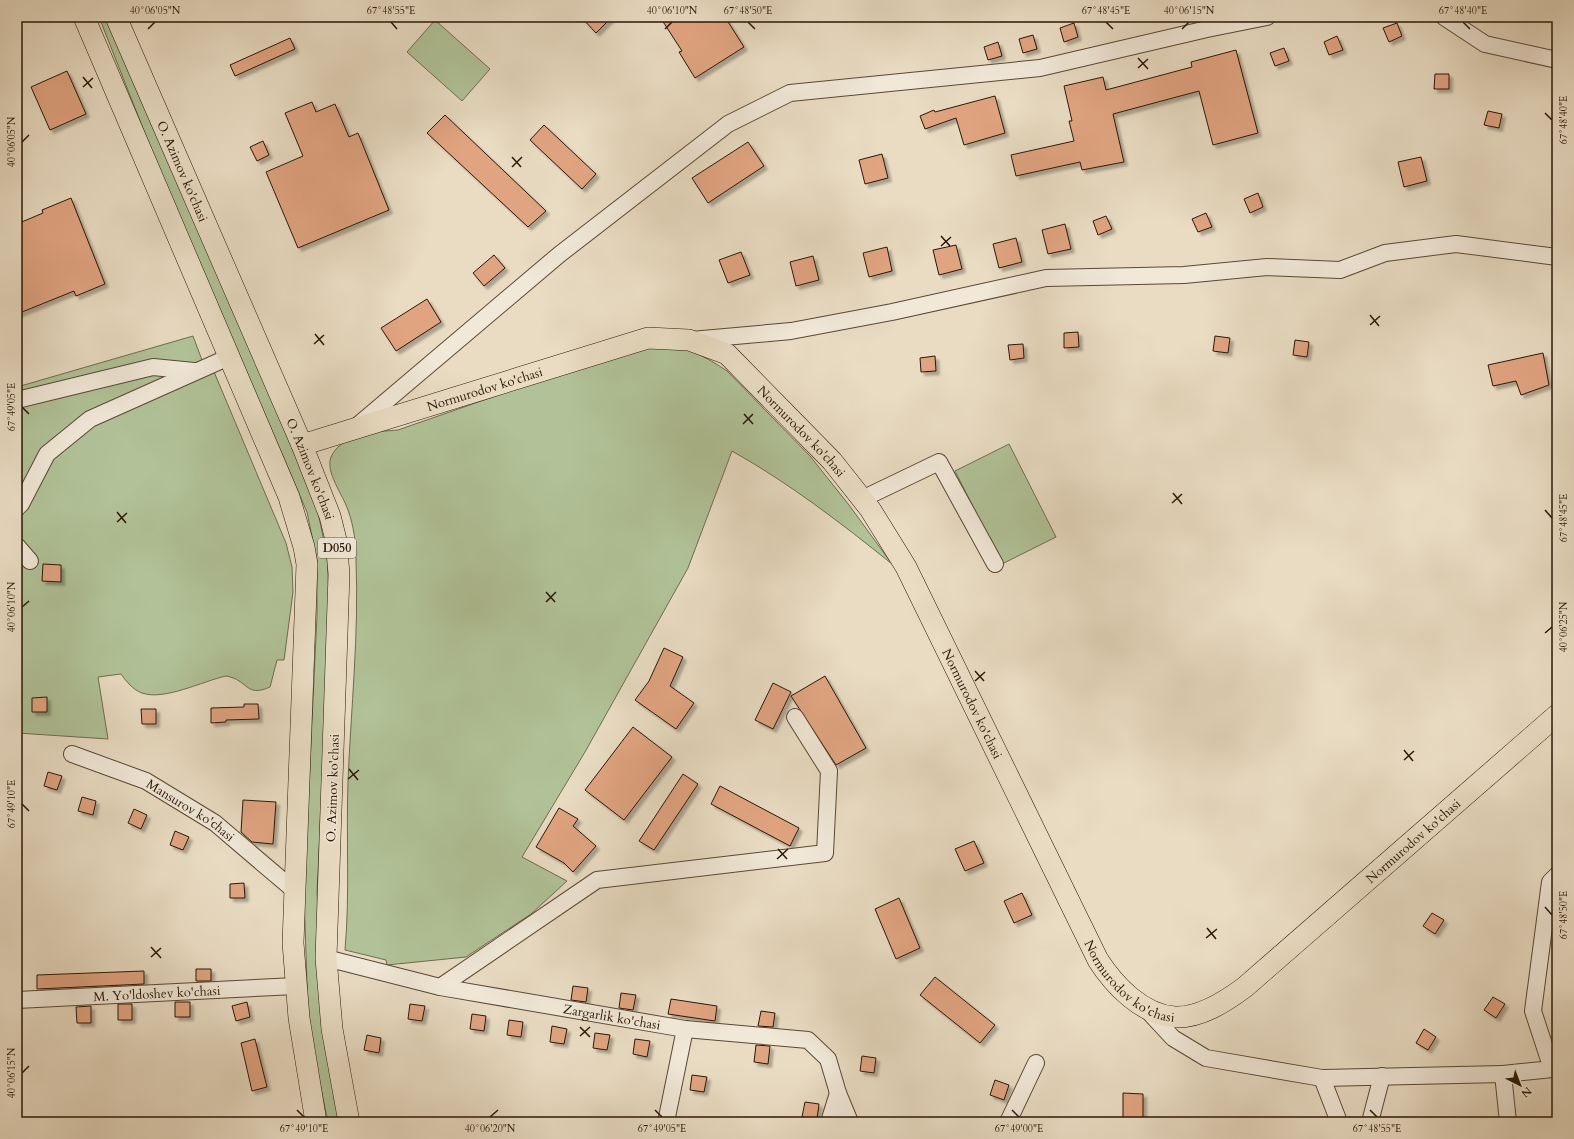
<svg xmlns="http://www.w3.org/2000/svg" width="1574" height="1139" font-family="Cardo,serif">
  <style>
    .green { fill: #b1c298; stroke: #6e6c4f }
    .building { fill: #e1a481; stroke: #2a1706; filter: url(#shadow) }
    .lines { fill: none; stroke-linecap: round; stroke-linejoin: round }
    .minor-casing { stroke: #5a4835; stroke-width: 18 }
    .major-casing { stroke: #2a1706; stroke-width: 22 }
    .minor { stroke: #f1e8d8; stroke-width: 16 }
    .major { stroke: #e9dcc3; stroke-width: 21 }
    .ticks { fill: none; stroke: #2a1706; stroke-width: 1.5 }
    .labels { text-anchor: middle; stroke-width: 3; stroke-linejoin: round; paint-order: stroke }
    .shield { fill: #f1e8d8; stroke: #665645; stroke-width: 1 }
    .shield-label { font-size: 12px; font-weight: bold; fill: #2a1706 }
    .street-label { font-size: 13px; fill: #2a1706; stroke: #f1e8d8 }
    .neatline { fill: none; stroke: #2a1706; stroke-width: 1.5 }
    .ticks-label { font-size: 10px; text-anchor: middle; fill: #2a1706 }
  </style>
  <defs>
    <filter id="shadow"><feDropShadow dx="3.5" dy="3.5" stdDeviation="1" flood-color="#0004"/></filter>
  </defs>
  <rect width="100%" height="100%" fill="#e9dcc3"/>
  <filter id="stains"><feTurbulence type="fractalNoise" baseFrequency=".005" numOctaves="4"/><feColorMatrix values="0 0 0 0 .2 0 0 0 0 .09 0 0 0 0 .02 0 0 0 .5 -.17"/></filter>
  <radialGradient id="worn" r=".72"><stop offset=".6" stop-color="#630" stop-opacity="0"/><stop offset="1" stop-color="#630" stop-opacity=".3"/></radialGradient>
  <path class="green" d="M99,17h13l205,491 10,47 3,60 -13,278 5,117 19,112h-13l-15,-73 -5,-35 -4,-121 13,-278v-55l-10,-48 -157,-366z
    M435,20l55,49 -28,32 -55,-49z
    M193,336l9,24 10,7 74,176 6,24 1,25 -9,68h-7l-7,27c-25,11 -21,-7 -44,-11 -23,5 -62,25 -84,17 -9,-3 -16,-12 -21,-19l-23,3 10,62 -91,-6v-346z
    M639,346c11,0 24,-2 35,0 19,4 37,14 53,25l83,85 39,49 43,59c-51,-41 -103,-81 -160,-113l-44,117 -103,184 -63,105 45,24 -36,33 -65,43 -79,8 -1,-5 -41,-10c5,-56 1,-113 3,-169 3,-73 11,-147 8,-220 0,-18 -2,-34 -8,-51 -5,-15 -23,-38 -17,-53 11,-24 44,-25 67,-27z
    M1009,444l47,93 -54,27 -47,-93z"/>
  <path class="building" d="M581,17h31l-16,16z
    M660,17h65l19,30 -49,31 -16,-26 3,-1z
    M1074,23l4,14 -14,5 -4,-14z
    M1397,23l5,13 -13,6 -6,-14z
    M1033,35l4,14 -14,4 -4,-14z
    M1337,36l6,14 -14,5 -5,-13z
    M290,38l5,11 -60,27 -5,-11z
    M998,42l4,14 -14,4 -4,-13z
    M1284,48l5,13 -14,5 -5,-13z
    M1236,50l22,83 -45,12 -14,-54 -86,23 11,48 -42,8 -2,-8 -64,14 -5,-21 63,-14 -5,-20h3l-8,-35 39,-9 3,13 86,-23 -1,-5z
    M67,71l19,43 -36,16 -19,-43z
    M1435,74h14v15h-15z
    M995,96l10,37 -41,12 -8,-27 -31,11 -5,-13 14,-6 1,2z
    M312,102l4,10 19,-8 14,33 9,-4 31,77 -91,38 -32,-76 37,-16 -18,-43z
    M1488,111l14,3 -3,14 -15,-3z
    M445,115l101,96 -18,16 -101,-94z
    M544,125l52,49 -14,15 -52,-49z
    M263,141l6,14 -12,6 -7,-14z
    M748,142l16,24 -56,37 -16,-25z
    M882,154l6,24 -23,6 -6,-24z
    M1421,157l6,24 -23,6 -6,-25z
    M1258,193l5,14 -13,6 -6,-14z
    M71,198l34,86 -29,12 -2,-5 -57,23v-90l26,-11 -1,-3z
    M1206,213l6,14 -14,5 -6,-13z
    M1106,216l6,13 -14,6 -5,-14z
    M1065,224l6,25 -23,5 -6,-24z
    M1016,238l6,24 -23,6 -6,-24z
    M956,245l6,24 -23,6 -6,-25z
    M887,247l5,24 -23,6 -6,-24z
    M741,252l9,23 -22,8 -9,-23z
    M494,255l11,13 -21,18 -11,-13z
    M813,256l6,24 -23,6 -6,-24z
    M427,299l14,23 -45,29 -15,-23z
    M1078,332l1,15 -15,1v-15z
    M1215,336l15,2 -2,15 -15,-2z
    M1295,340l14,2 -2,15 -14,-2z
    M1023,344l1,14 -14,2 -2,-15z
    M1543,353l6,32 -28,10 -5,-14 -23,5 -5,-21z
    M935,356l1,15 -15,1 -1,-14z
    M43,564l18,1v17l-19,-1z
    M664,648l19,9 -13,29 24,17 -18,26 -41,-29 14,-19z
    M825,676l41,72 -30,17 -45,-69z
    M773,683l18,9 -18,37 -18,-9z
    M47,697v15h-15v-14z
    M244,704h14l1,15 -33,1v2l-15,1v-15l33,-1z
    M141,709h15v15h-14z
    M633,727l39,30 -48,63 -39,-30z
    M48,772l14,4 -5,14 -13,-4z
    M683,774l15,10 -44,66 -15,-9z
    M720,786l79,42 -9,18 -79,-42z
    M82,797l14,4 -3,14 -15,-4z
    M243,800l33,2 -3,42 -21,-2 -11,-10z
    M559,808l19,11 -5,7 23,20 -23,26 -9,-9 -28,-16z
    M134,809l13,6 -6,14 -13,-6z
    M175,831l14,6 -6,13 -13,-5z
    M974,841l10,22 -19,8 -10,-22z
    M244,883l1,15h-15v-14z
    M1022,893l10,22 -18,8 -10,-22z
    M899,898l21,50 -24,11 -21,-50z
    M1432,913l12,7 -9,14 -12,-8z
    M196,969h15v12h-15z
    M144,971v13l-107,5v-14z
    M935,977l60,48 -15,18 -60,-48z
    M573,986l15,2 -2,14 -15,-2z
    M621,993l15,2 -3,15 -14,-2z
    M1493,997l12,7 -9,14 -12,-8z
    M671,999l46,7 -2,15 -47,-7z
    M175,1002h15v15h-15z
    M247,1002l3,15 -14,4 -4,-15z
    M118,1004h14v16h-14z
    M410,1004l15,2 -3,15 -14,-2z
    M91,1006v17h-14l-1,-16z
    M761,1011l14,2 -2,14 -15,-1z
    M472,1014l14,2 -2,15 -14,-2z
    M509,1020l14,2 -2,15 -14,-2z
    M552,1026l15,3 -3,15 -14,-2z
    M1424,1029l12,8 -8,13 -12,-7z
    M595,1033l15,2 -3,15 -14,-2z
    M367,1035l14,3 -2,15 -15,-3z
    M255,1039l12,48 -15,4 -11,-48z
    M635,1039l15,2 -3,16 -14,-3z
    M756,1045l14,1 -2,18 -14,-2z
    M862,1056l14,2 -2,15 -14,-2z
    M692,1075l15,2 -3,15 -14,-2z
    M995,1080l14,5 -5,15 -14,-5z
    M1123,1093l20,1v24h-20z
    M805,1102l14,2 -2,15 -15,-2z"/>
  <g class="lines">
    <defs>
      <g id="minor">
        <path d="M1444,17l41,27 72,16"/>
        <path d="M691,340l100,-9 101,-19 154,-34 138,-3 83,-8 73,3 45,-17 71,-9 101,13"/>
        <path d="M17,400l136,-33 41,4"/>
        <path d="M358,425l202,-171 168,-130 62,-31 250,-25 167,-39 60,-12"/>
        <path d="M862,499l77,-37 56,102"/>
        <path d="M17,508l4,-4 26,-50 43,-35 139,-62"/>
        <path d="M17,546l13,15"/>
        <path id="s1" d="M72,754l74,27 69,42 80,68"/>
        <path id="s2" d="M326,958l114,29 245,42 123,11 20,19 10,34 -9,29"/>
        <path d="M440,987l157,-107 228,-27 4,-82 -34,-54"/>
        <path id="s3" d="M17,1000l279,-14"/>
        <path d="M1147,1010l26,28 33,20 116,20 181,-4 5,48"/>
        <path d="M1503,1074l49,-5 -19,-58 17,-129 7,-7"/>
        <path d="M1322,1078l17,44"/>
        <path d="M838,1093l12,29"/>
        <path d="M666,1122l19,-93"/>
        <path d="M1008,1122l28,-59"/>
        <path d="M1370,1122l12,-46"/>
      </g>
      <g id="major">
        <path d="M84,17l205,480 15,50 3,17 -14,379 6,75 17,104"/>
        <path id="s4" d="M116,17l186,428 28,71 6,24 3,34 -13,384 6,71 17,93"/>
        <path id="s5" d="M302,445l346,-107 41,2 38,14 105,107 38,48 36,58 192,393c16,25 44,55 77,57 25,1 50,-15 70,-30l312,-272"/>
      </g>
    </defs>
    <use href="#minor" class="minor-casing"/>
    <use href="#major" class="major-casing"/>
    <use href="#minor" class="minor"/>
    <use href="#major" class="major"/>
  </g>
  <path class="ticks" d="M391,22l6,7M748,22l7,7M1106,22l7,7M1463,22l7,7M148,29l7,-7M665,29l7,-7M1182,29l7,-7M1138,58l10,11M1138,68l10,-9M83,77l9,11M83,87l10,-9M1545,113l7,7M22,142l7,-7M512,157l9,10M512,167l10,-10M941,236l9,10M941,246l10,-9M1370,315l9,11M1370,325l10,-9M315,334l9,11M314,344l10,-9M22,407l7,7M744,414l9,10M743,424l10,-10M1173,493l9,11M1172,503l10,-9M1545,510l7,8M117,512l9,11M117,522l10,-9M546,592l9,10M546,602l10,-10M22,607l7,-6M1545,633l7,-6M975,671l9,10M975,681l10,-9M1404,750l9,11M1404,760l10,-9M349,769l9,11M348,779l11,-9M22,804l7,7M778,849l9,10M777,859l11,-10M1545,907l7,8M1207,928l9,11M1206,938l11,-9M151,947l10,11M151,957l10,-9M580,1027l10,10M580,1036l10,-9M22,1073l7,-7M297,1110l7,7M655,1110l7,7M1012,1110l7,7M1370,1110l7,7M490,1117l8,-7"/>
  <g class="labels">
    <rect class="shield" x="318" y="538" width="38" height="20" rx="3"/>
    <g class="shield-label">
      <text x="337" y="552">D050</text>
    </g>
    <g class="street-label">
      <text dy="5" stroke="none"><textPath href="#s4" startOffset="168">O. Azimov ko'chasi</textPath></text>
      <text dy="5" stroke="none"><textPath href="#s5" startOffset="191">Normurodov ko'chasi</textPath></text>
      <text dy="5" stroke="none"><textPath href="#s5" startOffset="551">Normurodov ko'chasi</textPath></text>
      <text dy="5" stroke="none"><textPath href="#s4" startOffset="492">O. Azimov ko'chasi</textPath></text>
      <text dy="5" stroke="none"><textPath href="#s5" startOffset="875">Normurodov ko'chasi</textPath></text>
      <text transform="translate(332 788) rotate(-88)" y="5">O. Azimov ko'chasi</text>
      <text dy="5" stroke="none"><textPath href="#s1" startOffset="132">Mansurov ko'chasi</textPath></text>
      <text dy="5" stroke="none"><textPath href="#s5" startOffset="1560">Normurodov ko'chasi</textPath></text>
      <text dy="5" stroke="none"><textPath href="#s5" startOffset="1199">Normurodov ko'chasi</textPath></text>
      <text dy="5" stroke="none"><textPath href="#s3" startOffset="140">M. Yo'ldoshev ko'chasi</textPath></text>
      <text dy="5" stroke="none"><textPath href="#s2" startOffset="292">Zargarlik ko'chasi</textPath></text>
    </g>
  </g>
  <rect width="1574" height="1139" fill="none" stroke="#e9dcc3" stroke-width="44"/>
  <g transform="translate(1520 1085) rotate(138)" stroke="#f1e8d8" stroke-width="3" paint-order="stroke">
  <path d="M0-3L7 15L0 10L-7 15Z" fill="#2a1706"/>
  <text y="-6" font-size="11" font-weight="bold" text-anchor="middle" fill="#2a1706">N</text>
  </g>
  <rect x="22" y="22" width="1530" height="1095" class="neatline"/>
  <g class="ticks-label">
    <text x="155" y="14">40°06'05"N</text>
    <text x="391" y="14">67°48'55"E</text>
    <text x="672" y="14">40°06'10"N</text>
    <text x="748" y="14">67°48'50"E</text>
    <text x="1106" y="14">67°48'45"E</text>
    <text x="1189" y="14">40°06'15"N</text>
    <text x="1463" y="14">67°48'40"E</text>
    <text transform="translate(1563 120) rotate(-90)" y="4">67°48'40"E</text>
    <text transform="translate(11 142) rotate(-90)" y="4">40°06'05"N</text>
    <text transform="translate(11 407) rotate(-90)" y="4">67°49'05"E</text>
    <text transform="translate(1563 518) rotate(-90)" y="4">67°48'45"E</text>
    <text transform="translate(11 607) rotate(-90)" y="4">40°06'10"N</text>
    <text transform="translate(1563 627) rotate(-90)" y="4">40°06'25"N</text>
    <text transform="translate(11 804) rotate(-90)" y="4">67°49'10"E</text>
    <text transform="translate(1563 915) rotate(-90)" y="4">67°48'50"E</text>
    <text transform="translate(11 1073) rotate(-90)" y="4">40°06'15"N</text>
    <text x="304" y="1132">67°49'10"E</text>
    <text x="490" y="1132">40°06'20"N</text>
    <text x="662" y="1132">67°49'05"E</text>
    <text x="1019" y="1132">67°49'00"E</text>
    <text x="1377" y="1132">67°48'55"E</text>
  </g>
  <rect width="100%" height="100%" filter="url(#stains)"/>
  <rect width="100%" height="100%" fill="url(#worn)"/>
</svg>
